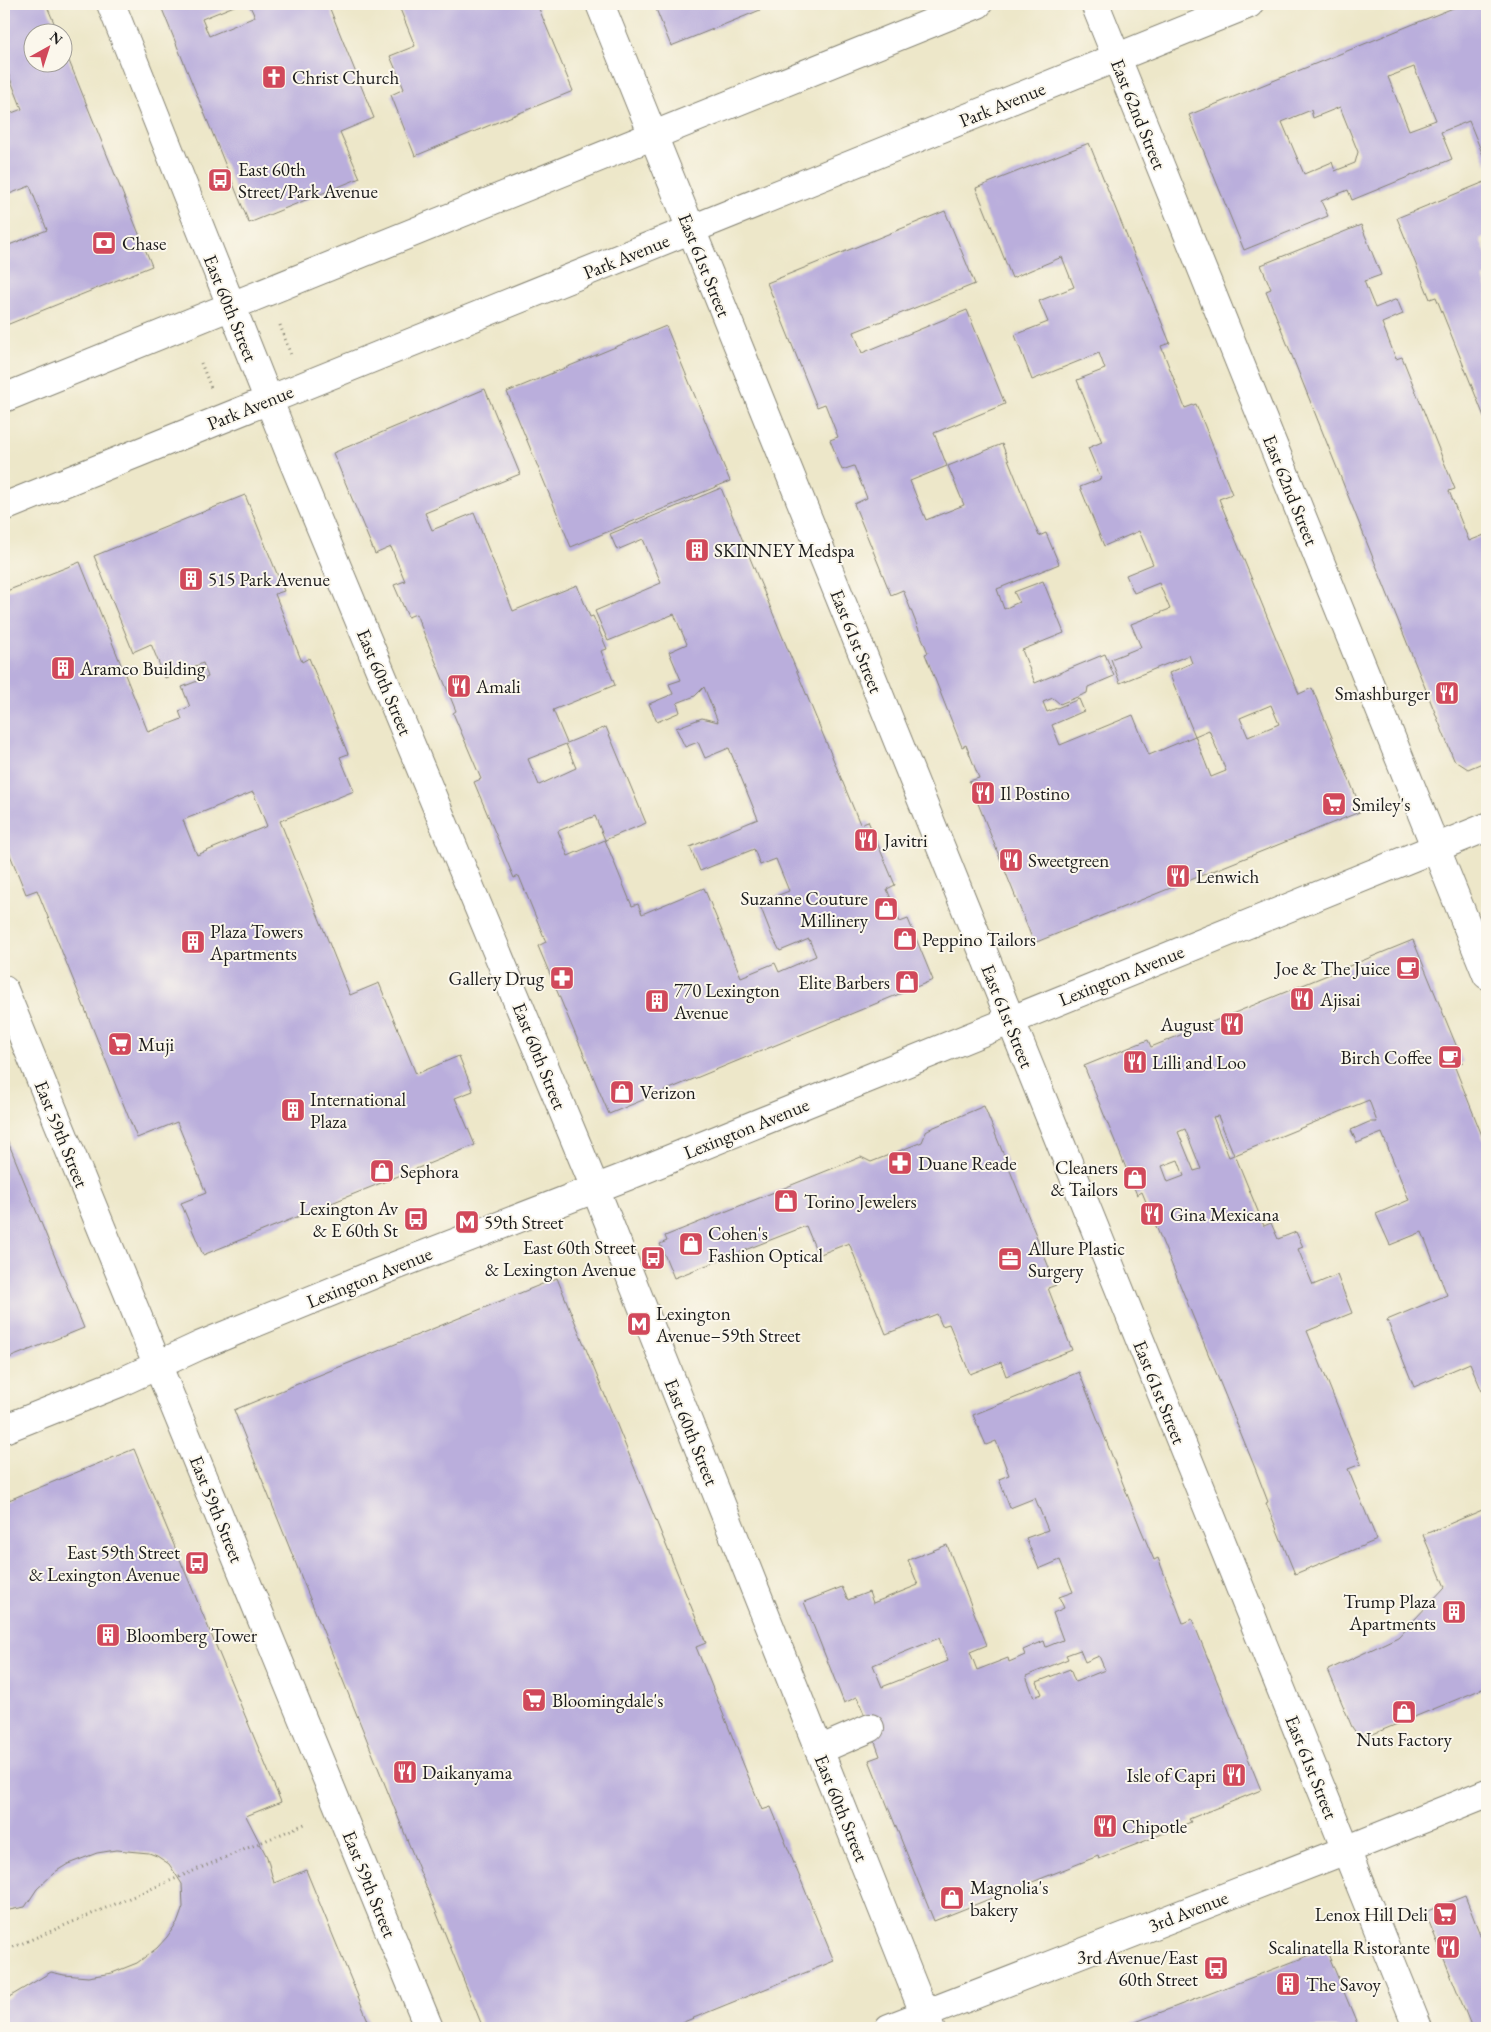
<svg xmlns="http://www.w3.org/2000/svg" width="1491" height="2032" font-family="'EB Garamond',serif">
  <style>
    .building { fill: #baaedc; fill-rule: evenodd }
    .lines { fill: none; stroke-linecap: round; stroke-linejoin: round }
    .minor-casing { stroke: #848272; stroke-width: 30 }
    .major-casing { stroke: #848272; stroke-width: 30 }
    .path { stroke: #848272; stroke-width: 3; stroke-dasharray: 1 4; stroke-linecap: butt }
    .minor { stroke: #fff; stroke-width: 28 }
    .major { stroke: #fff; stroke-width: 28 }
    .labels { text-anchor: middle; stroke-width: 4; stroke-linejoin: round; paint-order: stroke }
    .poi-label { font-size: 19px; fill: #1c1c1c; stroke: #fbf7ec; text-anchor: start }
    .street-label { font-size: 19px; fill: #1c1c1c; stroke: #fbf7ec }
  </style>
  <rect width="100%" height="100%" fill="#fbf7ec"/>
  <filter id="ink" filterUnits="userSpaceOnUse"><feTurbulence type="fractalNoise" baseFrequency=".02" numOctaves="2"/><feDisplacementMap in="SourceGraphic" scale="10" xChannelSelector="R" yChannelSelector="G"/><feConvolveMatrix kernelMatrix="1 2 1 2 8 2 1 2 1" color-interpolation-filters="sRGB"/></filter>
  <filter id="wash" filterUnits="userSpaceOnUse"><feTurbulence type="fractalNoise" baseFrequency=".0096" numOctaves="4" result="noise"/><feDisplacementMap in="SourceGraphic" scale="20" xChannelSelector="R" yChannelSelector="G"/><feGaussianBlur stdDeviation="1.12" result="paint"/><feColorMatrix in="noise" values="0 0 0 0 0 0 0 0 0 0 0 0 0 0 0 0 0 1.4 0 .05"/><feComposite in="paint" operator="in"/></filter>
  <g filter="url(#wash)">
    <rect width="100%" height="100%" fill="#ede7c9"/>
    <g id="blocks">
      <path class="building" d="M4,4h42l12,28h-26v30h30l1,-16 89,220 -148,60v-79l43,-17 -17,-44 -26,10v-58l3,-2 -3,-9v-11l18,-7 -18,-46z
        M160,4h79l-37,15 7,17 46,-19 -6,-13h79l46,114 -34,14 20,46 -111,45z
        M398,4h139l36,87 -158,65 -24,-61 13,-6 -14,-33 25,-10z
        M654,4h121l-104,42z
        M1463,4h24v161l-18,-44 -28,11 11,27 -100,41 -4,-10 -27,11 7,15 -84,34 -55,-135zM1414,67l22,53 -27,10 -21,-53zM1340,107l18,45 -3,11 -20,8 -3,-9 -28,12 -22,-52 29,-12 2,8z
        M1089,143l81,200 -9,3 24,62 11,-4 36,90 -13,5 54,132 26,63 13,-6 50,123 -328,132 -65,-162 10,-3 -13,-33 -4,2 -12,-30 -25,-63 3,-1 -25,-63 -12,5 -37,-91 13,-6 -13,-32 -12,4 -12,-30 8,-3 -13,-33 -8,3 -50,-124 178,-72 30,73 -121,48 8,21 105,-43 38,94 -71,29 13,33 -37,15 16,39 38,-15 -16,-39 54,-22 37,92 7,-3 13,31 -62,25 7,20 15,-7 -5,-10 29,-11 21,52 -42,17 13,33 70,-29 9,22 -26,11 -1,6 -27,11 -7,-6 -10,4 4,10 32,-13 5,12 -32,14 8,20 73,-30 16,40 46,-19 16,41 15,-6 -17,-41 -14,6 -26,-63 23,-10 -3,-8 -69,28 -9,-24 30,-12 -10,-23 39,-15 -11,-26 -25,10 -8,-18 27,-11 -14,-33 -35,15 -24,-59 21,-8 -13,-31 14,-6 -25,-62 28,-11 -6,-16 -67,27 -17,-45 33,-13 -9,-21 35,-14 -12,-30 -50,21 -36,-90zM1271,705l8,19 -31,13 -8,-19z
        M1487,181v55l-7,3 7,17v20l-4,2 4,10v136l-51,-127 -6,2 -33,-81z
        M1361,225l20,50 -17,6 11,27 22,-9 6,15 -21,9 14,36 6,-2 42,105 11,27 -6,2 20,50 18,-7v227l-19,8 -14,-9 -188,-469 5,-2 -10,-24z
        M666,326l64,155 -159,66 -64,-155z
        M485,389l35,85 -95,39 7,17 42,-17 39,98 64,-26 13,32 3,-1 14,33 -6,2 14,34 -62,25 14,33 39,-16 40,96 -41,17 -10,-24 -37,15 10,25 37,-16 27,66 6,-2 4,10 62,-26 37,89 34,-14 4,9 37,-16 -7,-17 -29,12 -8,-15 -13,-33 30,-12 -13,-32 -16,6 -6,-16 -54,22 -10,-24 68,-28 -29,-71 -24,10 -7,-16 -13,5 -9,-19 26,-10 16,4 -14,-35 -9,9 -18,7 3,9 -23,10 -8,-18 24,-10 -4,-10 12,-4 -12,-28 18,-8 -13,-30 -66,27 -13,-30 66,-28 -18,-44 -26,11 -7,-16 111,-46 139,336 8,-3 27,64 -8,4 13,33 8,-3 25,61 -324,134 -71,-168 8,-4 -27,-66 -5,2 -40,-96 7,-3 -28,-66 3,-2 -40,-97 -8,3 -14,-32 11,-4 -14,-34 -16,7 -42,-101zM566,744l10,24 -37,17 -11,-26z
        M245,495l39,96 -9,3 27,68 7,-4 39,96 -8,3 14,34 -74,30 70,174 29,-12 37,91 43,-18 14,35 -18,7 20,47 -272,110 -22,-52 25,-10 -29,-71 -40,16 -100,-248 -11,4 -22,-54v-248l76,-30 68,170 34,-13 -3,-8 11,-4 -8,-20 26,-10 -5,-14 -38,15 -14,-34 -18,8 -39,-96zM253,792l14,34 -70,29 -14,-35z
        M1413,940l50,122 -9,3 33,83v255l-17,-40 -56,24 -27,-67 60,-25 -25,-63 -32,13 -14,-31 33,-14 -27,-67 -25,10 -6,-13 18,-8h8l-8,-22 -134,55 29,71 7,-3 7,16 18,-7 7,15 -5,2 15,36 24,-10 15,38 -45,18 54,133 -13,5 29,71 -82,34 -29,-71 2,-1 -13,-34 -113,-276 -5,3 -53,-129 64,-26 3,7zM1218,1116l16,39 -5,2 -16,-40zM1185,1129l16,40 -7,2 -16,-39zM1178,1160l6,16 -16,6 -6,-16z
        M984,1106l72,179 -8,3 24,62 -66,26 -5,-14 -31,12 -21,-50 -7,2 -5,-12 -51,20 -37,-91 -31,12 -12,-29 -132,52 -14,-34 7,-3 -2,-5 196,-79 10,5 51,-20 5,-12z
        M4,1132l80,196 -80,32z
        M557,1278l149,365 -10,4 66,163 9,-3 63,154 -165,67h-186l-249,-618z
        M1079,1372l61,155 14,33 4,-2 25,65 9,-4 69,171 -72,29 2,3 -51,21 -41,16 -1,-3 -164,65 -65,-161 11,-4 -10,-28 -13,-31 -13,6 -40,-101 38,-15 6,13 21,-8 4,11 45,-18 -10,-25 39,-15 40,100 -17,7 7,18 31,-12 1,4 16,-7 -2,-5 21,-9 2,6 17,-7 -10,-27 11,-5 -5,-11 14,-5 -13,-32 -21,9 -13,-31 22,-8 -13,-32 -25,10 -11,-29 10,-4 -13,-34 -10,4 -13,-30zM939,1638l9,23 -66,26 -9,-22zM1080,1650l5,12 14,-6 6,14 -30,12 -5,-13 -33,13 5,12 -8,3 -8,-21 42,-17 -2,-4z
        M134,1449l147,353 -35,14 21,41 7,26 32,-13 65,158h-367v-28l47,-28 13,3 24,2 24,-4 25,-10 20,-15 10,-11 11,-16 5,-14 -1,-23 -13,-20 -12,-8 -8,-3 -33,-3 -19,3 -29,11 -13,8 -18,17 -12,18 -21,4v-409z
        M1487,1508v179l-114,47 -12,2 -4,-2 -5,-7 -24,-57 70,-33 47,-50 -22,-52z
        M1465,1896l16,41 6,-3v94h-15l-47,-116z
        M1326,1949l33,79h-239z"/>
    </g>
  </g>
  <g filter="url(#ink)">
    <use href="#blocks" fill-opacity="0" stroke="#848272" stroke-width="1"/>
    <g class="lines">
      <defs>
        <path id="minor" d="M600,4l818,2024
          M1095,4l392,971
          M819,1750l51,-22"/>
        <path id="major" d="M111,4l182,457 302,727 335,840
          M4,398l974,-394
          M4,507l1245,-503
          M4,990l425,1038
          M4,1429l115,-46 80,-37 178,-73 251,-97 859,-349
          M889,2028l457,-178 141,-57"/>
      </defs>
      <use href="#minor" class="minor-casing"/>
      <use href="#major" class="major-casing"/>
      <path class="path" d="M280,325l11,30
        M201,363l10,25
        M4,1951l303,-128"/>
      <use href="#minor" class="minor"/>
      <use href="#major" class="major"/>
    </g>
  </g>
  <defs>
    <symbol id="church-square" viewBox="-11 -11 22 22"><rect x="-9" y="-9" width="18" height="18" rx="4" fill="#d1495b" stroke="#fbf7ec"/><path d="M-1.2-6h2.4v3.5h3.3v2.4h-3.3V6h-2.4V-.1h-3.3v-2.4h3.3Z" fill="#fff"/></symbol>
    <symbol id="bus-square" viewBox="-11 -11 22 22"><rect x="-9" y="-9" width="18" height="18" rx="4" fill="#d1495b" stroke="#fbf7ec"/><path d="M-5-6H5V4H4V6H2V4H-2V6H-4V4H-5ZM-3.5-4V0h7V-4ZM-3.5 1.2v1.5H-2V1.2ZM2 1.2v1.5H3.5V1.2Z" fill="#fff"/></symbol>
    <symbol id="bank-square" viewBox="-11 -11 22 22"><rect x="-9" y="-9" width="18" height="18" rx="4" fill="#d1495b" stroke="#fbf7ec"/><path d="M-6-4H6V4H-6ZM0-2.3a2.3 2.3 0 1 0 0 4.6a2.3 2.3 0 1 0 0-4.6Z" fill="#fff"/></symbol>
    <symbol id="building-square" viewBox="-11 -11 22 22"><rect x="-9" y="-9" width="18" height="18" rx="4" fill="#d1495b" stroke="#fbf7ec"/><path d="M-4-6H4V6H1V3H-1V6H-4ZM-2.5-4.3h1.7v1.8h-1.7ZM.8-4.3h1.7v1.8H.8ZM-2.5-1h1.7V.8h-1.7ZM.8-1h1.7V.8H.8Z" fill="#fff"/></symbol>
    <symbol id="restaurant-square" viewBox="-11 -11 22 22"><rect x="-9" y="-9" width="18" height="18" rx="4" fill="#d1495b" stroke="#fbf7ec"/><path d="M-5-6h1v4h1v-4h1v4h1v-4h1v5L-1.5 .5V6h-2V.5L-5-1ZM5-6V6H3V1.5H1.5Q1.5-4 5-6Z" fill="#fff"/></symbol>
    <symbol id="supermarket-square" viewBox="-11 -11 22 22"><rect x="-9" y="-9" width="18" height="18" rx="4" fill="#d1495b" stroke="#fbf7ec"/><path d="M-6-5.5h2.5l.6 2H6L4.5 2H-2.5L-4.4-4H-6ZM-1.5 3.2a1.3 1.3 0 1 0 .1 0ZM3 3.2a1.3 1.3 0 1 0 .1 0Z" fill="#fff"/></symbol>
    <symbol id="shop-square" viewBox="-11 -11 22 22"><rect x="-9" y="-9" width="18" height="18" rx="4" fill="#d1495b" stroke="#fbf7ec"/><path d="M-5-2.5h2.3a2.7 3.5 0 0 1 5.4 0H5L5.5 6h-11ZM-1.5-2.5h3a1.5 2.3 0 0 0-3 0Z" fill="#fff"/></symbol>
    <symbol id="cafe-square" viewBox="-11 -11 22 22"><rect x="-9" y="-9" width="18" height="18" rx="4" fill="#d1495b" stroke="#fbf7ec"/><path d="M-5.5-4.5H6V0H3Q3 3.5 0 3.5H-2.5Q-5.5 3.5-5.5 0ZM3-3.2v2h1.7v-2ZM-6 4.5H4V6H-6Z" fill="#fff"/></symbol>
    <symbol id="pharmacy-square" viewBox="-11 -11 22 22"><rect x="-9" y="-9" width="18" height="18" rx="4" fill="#d1495b" stroke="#fbf7ec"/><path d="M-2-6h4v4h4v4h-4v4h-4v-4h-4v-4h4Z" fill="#fff"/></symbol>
    <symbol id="metro-square" viewBox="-11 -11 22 22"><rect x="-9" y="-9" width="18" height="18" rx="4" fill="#d1495b" stroke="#fbf7ec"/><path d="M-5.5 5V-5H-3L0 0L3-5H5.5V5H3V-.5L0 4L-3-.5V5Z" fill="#fff"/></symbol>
    <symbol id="office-square" viewBox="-11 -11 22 22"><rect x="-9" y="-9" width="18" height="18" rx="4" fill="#d1495b" stroke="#fbf7ec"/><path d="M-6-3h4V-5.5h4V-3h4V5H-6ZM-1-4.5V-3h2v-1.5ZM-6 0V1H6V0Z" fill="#fff"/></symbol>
  </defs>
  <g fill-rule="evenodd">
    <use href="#church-square" x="260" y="63" width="28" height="28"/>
    <use href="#bus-square" x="206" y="166" width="28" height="28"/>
    <use href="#bank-square" x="90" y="229" width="28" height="28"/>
    <use href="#building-square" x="683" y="536" width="28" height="28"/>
    <use href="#building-square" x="177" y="565" width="28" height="28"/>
    <use href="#building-square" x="49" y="654" width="28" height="28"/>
    <use href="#restaurant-square" x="445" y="672" width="28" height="28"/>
    <use href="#restaurant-square" x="1433" y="679" width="28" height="28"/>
    <use href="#restaurant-square" x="969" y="779" width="28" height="28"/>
    <use href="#supermarket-square" x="1320" y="790" width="28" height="28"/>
    <use href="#restaurant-square" x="852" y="826" width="28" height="28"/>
    <use href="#restaurant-square" x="997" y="846" width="28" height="28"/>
    <use href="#restaurant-square" x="1164" y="862" width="28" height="28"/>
    <use href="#shop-square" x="872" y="895" width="28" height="28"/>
    <use href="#shop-square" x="891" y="925" width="28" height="28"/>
    <use href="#building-square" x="179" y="928" width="28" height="28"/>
    <use href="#cafe-square" x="1394" y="954" width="28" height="28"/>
    <use href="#pharmacy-square" x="548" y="964" width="28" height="28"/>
    <use href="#shop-square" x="893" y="968" width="28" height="28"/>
    <use href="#restaurant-square" x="1288" y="985" width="28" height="28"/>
    <use href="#building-square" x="643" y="987" width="28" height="28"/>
    <use href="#restaurant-square" x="1218" y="1010" width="28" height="28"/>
    <use href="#supermarket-square" x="106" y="1030" width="28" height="28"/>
    <use href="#cafe-square" x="1436" y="1043" width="28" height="28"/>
    <use href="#restaurant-square" x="1121" y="1048" width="28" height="28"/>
    <use href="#shop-square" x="608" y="1078" width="28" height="28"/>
    <use href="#building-square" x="279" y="1096" width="28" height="28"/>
    <use href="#pharmacy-square" x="886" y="1149" width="28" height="28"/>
    <use href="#shop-square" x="368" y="1157" width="28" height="28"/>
    <use href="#shop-square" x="1121" y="1164" width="28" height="28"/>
    <use href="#shop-square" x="772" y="1187" width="28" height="28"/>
    <use href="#restaurant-square" x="1138" y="1200" width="28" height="28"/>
    <use href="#bus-square" x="402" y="1205" width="28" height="28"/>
    <use href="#metro-square" x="453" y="1208" width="28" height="28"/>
    <use href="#shop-square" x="677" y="1230" width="28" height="28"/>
    <use href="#bus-square" x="639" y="1244" width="28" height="28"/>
    <use href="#office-square" x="996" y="1245" width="28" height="28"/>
    <use href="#metro-square" x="625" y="1310" width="28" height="28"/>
    <use href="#bus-square" x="183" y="1549" width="28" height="28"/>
    <use href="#building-square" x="1440" y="1598" width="28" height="28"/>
    <use href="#building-square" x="94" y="1621" width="28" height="28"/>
    <use href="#supermarket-square" x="520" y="1686" width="28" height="28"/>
    <use href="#shop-square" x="1390" y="1698" width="28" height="28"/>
    <use href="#restaurant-square" x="391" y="1758" width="28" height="28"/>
    <use href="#restaurant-square" x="1220" y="1761" width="28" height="28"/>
    <use href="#restaurant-square" x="1091" y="1812" width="28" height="28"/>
    <use href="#shop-square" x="938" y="1884" width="28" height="28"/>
    <use href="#supermarket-square" x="1431" y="1900" width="28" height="28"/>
    <use href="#restaurant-square" x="1434" y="1933" width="28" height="28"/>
    <use href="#bus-square" x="1202" y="1954" width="28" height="28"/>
    <use href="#building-square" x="1274" y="1970" width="28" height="28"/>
  </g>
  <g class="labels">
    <g class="poi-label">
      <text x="292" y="84">Christ Church</text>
      <text x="238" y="176">East 60th<tspan x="238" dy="22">Street/Park Avenue</tspan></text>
      <text x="122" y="250">Chase</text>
      <text x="714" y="557">SKINNEY Medspa</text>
      <text x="208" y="586">515 Park Avenue</text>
      <text x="80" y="675">Aramco Building</text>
      <text x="476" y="693">Amali</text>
      <text x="1430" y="700" text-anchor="end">Smashburger</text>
      <text x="1000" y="800">Il Postino</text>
      <text x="1352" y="811">Smiley's</text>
      <text x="884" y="847">Javitri</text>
      <text x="1028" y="867">Sweetgreen</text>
      <text x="1196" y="883">Lenwich</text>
      <text x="868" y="905" text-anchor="end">Suzanne Couture<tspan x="868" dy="22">Millinery</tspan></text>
      <text x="210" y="938">Plaza Towers<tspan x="210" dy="22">Apartments</tspan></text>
      <text x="922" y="946">Peppino Tailors</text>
      <text x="1390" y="975" text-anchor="end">Joe &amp; The Juice</text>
      <text x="544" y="985" text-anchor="end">Gallery Drug</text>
      <text x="890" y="989" text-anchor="end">Elite Barbers</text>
      <text x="674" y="997">770 Lexington<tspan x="674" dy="22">Avenue</tspan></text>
      <text x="1320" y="1006">Ajisai</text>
      <text x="1214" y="1031" text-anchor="end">August</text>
      <text x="138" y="1051">Muji</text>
      <text x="1432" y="1064" text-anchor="end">Birch Coffee</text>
      <text x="1152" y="1069">Lilli and Loo</text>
      <text x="640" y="1099">Verizon</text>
      <text x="310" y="1106">International<tspan x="310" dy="22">Plaza</tspan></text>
      <text x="918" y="1170">Duane Reade</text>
      <text x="1118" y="1174" text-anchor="end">Cleaners<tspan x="1118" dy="22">&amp; Tailors</tspan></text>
      <text x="400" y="1178">Sephora</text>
      <text x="804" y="1208">Torino Jewelers</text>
      <text x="398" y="1215" text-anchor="end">Lexington Av<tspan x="398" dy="22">&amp; E 60th St</tspan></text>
      <text x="1170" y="1221">Gina Mexicana</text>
      <text x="484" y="1229">59th Street</text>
      <text x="708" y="1240">Cohen's<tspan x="708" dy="22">Fashion Optical</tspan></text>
      <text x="636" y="1254" text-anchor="end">East 60th Street<tspan x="636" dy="22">&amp; Lexington Avenue</tspan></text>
      <text x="1028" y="1255">Allure Plastic<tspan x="1028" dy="22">Surgery</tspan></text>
      <text x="656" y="1320">Lexington<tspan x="656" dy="22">Avenue–59th Street</tspan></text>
      <text x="180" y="1559" text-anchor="end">East 59th Street<tspan x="180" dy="22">&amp; Lexington Avenue</tspan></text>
      <text x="1436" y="1608" text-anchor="end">Trump Plaza<tspan x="1436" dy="22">Apartments</tspan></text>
      <text x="126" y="1642">Bloomberg Tower</text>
      <text x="552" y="1707">Bloomingdale's</text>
      <text x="1404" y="1746" text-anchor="middle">Nuts Factory</text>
      <text x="422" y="1779">Daikanyama</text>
      <text x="1216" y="1782" text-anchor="end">Isle of Capri</text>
      <text x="1122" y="1833">Chipotle</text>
      <text x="970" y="1894">Magnolia's<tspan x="970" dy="22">bakery</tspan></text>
      <text x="1428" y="1921" text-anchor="end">Lenox Hill Deli</text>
      <text x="1430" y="1954" text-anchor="end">Scalinatella Ristorante</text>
      <text x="1198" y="1964" text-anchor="end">3rd Avenue/East<tspan x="1198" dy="22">60th Street</tspan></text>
      <text x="1306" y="1991">The Savoy</text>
    </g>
    <g class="street-label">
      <text transform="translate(1002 104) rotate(-22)" y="7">Park Avenue</text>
      <text transform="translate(1139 114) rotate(68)" y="7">East 62nd Street</text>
      <text transform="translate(626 256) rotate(-22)" y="7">Park Avenue</text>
      <text transform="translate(705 265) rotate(68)" y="7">East 61st Street</text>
      <text transform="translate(231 308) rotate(68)" y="7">East 60th Street</text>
      <text transform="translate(250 407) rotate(-22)" y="7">Park Avenue</text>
      <text transform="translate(1291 490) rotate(68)" y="7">East 62nd Street</text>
      <text transform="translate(857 641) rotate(68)" y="7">East 61st Street</text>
      <text transform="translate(385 682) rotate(67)" y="7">East 60th Street</text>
      <text transform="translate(1121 975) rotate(-22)" y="7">Lexington Avenue</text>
      <text transform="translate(1008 1016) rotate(68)" y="7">East 61st Street</text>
      <text transform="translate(540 1056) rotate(68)" y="7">East 60th Street</text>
      <text transform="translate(746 1128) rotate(-22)" y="7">Lexington Avenue</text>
      <text transform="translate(62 1134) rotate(68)" y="7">East 59th Street</text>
      <text transform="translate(369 1277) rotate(-22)" y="7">Lexington Avenue</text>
      <text transform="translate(1160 1392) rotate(68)" y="7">East 61st Street</text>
      <text transform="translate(692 1432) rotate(68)" y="7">East 60th Street</text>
      <text transform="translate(217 1509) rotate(68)" y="7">East 59th Street</text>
      <text transform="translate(1312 1767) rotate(68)" y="7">East 61st Street</text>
      <text transform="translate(842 1808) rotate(68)" y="7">East 60th Street</text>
      <text transform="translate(370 1884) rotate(68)" y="7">East 59th Street</text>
      <text transform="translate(1188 1911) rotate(-21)" y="7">3rd Avenue</text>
    </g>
  </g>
  <rect width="1491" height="2032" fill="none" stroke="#fbf7ec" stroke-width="20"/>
  <g transform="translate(48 48) rotate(39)"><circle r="24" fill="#fbf7ec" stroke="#a29f99"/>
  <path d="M0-4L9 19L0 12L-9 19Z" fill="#d1495b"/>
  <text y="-8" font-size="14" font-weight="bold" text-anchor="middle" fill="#1c1c1c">N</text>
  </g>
</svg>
